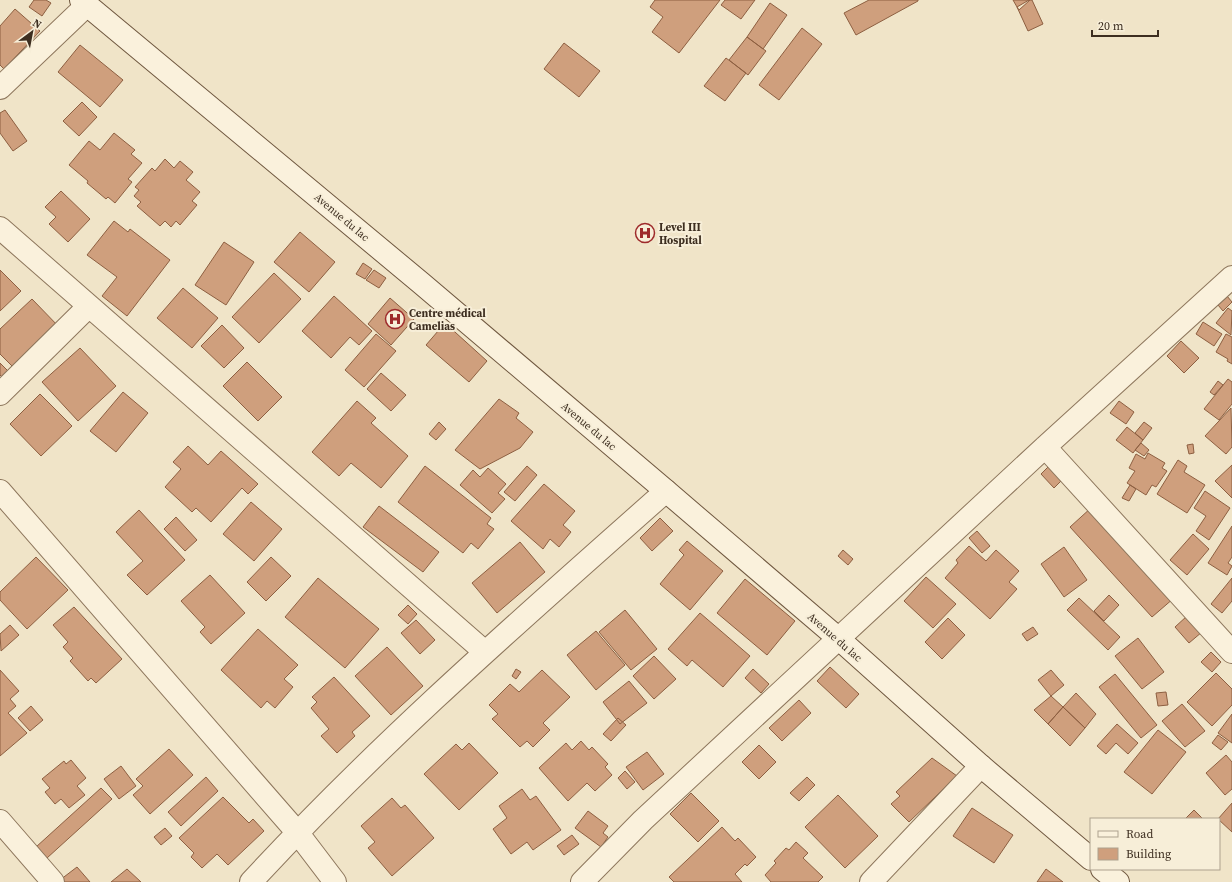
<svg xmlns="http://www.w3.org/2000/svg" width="1232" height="882" font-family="'Source Serif 4',serif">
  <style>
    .building { fill: #cf9f7d; stroke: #8d5f41 }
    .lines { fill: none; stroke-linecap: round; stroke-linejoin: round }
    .minor-casing { stroke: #8d765c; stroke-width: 24 }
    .secondary-casing { stroke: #6f573f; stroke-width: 24 }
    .minor { stroke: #faf1dc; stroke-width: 22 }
    .secondary { stroke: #faf1dc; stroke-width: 22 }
    .labels { text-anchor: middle; stroke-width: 4; stroke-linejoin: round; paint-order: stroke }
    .street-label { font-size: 11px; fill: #3d2e20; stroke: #f7eed8 }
    .poi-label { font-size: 11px; font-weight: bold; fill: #3d2e20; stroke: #f7eed8; text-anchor: start }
  </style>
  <rect width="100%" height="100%" fill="#f0e4c8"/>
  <path class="building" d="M34,0h12l5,3 -9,13 -13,-9z
    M655,0h65l-41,53 -27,-21 11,-15 -13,-10z
    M725,0h30l-14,19 -20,-14z
    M869,0h49v1l-62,34 -12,-22z
    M1013,0h16l-12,7z
    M1030,0h2l11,24 -15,7 -11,-24 2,3z
    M770,3l17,12 -24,34 -16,-12z
    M15,9l25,22 -36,38 -4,-4v-39z
    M802,28l20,16 -43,56 -20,-15z
    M747,37l19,14 -18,24 -19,-15z
    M564,43l36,28 -21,26 -35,-28z
    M80,45l43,35 -23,27 -42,-35z
    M726,58l20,15 -21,28 -21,-15z
    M82,102l15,15 -18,19 -16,-15z
    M5,110l22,31 -14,10 -13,-18v-20z
    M114,133l21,17 -4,4 11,9 -14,16 4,3 -17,21 -7,-6 -2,2 -19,-16 1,-2 -19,-16 20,-24 11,9z
    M165,159l9,9 6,-7 13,11 -7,8 14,12 -8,9 5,4 -17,20 -4,-4 -5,6 -6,-6 -5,5 -23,-20 4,-4 -7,-6 5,-6 -4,-3 17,-19 3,3z
    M61,191l29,28 -22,23 -19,-18 7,-7 -11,-10z
    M114,221l14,11 2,-3 40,31 -43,56 -25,-20 15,-19 -30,-22z
    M300,232l35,30 -26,30 -35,-30z
    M224,242l30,20 -28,43 -31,-20z
    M363,263l9,6 -7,10 -9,-5z
    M0,270l21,21 -21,20z
    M374,270l12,8 -7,10 -13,-8z
    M274,273l27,26 -42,44 -27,-26z
    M183,288l35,30 -26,30 -35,-30z
    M334,296l38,35 -13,14 -9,-8 -19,21 -29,-27z
    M1227,296l5,6 -9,9 -5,-6z
    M390,298l24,21 -23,26 -23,-21z
    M32,299l29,30 -44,42 -17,-17v-25z
    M1228,308l4,3 -1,24 -15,-12z
    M1203,322l19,12 -8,12 -18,-12z
    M445,323l42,38 -18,21 -43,-37z
    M222,325l22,23 -20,20 -23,-22z
    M376,334l20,17 -32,36 -19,-17z
    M1226,334l6,3v27l-5,-3 1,-2 -12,-7z
    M1181,341l18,17 -15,15 -17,-17z
    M80,348l36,38 -38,35 -36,-39z
    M247,362l35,35 -24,24 -35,-35z
    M0,363l8,8 -6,6 -2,-2z
    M381,373l25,22 -15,16 -24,-22z
    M1228,379l4,3v22l-13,16 -15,-11z
    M1218,381l5,4 -9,10 -4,-3z
    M123,392l25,21 -32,39 -26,-21z
    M40,394l32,32 -31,30 -31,-32z
    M499,399l20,14 -3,5 17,14 -13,16 -40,21 -25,-19z
    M357,401l19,17 -5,5 37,33 -27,32 -30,-25 -12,13 -27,-24z
    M1119,401l15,11 -8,12 -16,-11z
    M1231,408l1,39 -6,7 -21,-18z
    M439,422l7,7 -10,11 -7,-6z
    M1144,422l8,6 -9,12 -8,-7z
    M1127,427l16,13 -10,13 -17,-13z
    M1141,443l8,7 -5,6 -9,-6z
    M1193,444l1,9 -5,1 -2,-9z
    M188,446l20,19 13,-14 37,33 -10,10 -6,-6 -31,34 -15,-14 -4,4 -27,-25 16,-18 -8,-7z
    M1148,453l17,10 -3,5 5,3 -11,16 -4,-2 -6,10 -19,-12 8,-12 -6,-3 7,-14 9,5z
    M1178,460l9,6 -3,6 21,13 -18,28 -30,-19z
    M1050,465l13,14 -9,9 -13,-14z
    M1232,465v33l-17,-17z
    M425,466l66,52 -4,6 7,5 -16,20 -7,-6 -8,10 -65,-51z
    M527,466l10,9 -22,26 -11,-9z
    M488,468l18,16 -8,9 7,6 -13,14 -32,-28 13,-15 7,7z
    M544,484l31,27 -12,14 8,7 -12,15 -9,-8 -7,10 -32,-28z
    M1130,485l6,4 -7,12 -7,-3z
    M1205,491l25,17 -21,32 -13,-9 10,-15 -12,-8z
    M251,502l31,27 -28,32 -31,-27z
    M379,506l60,46 -16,20 -60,-45z
    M1092,507l82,91 -22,19 -82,-90z
    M139,510l46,50 -38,35 -20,-20 16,-14 -27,-29z
    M176,517l21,23 -12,11 -21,-22z
    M660,518l13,13 -21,20 -12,-13z
    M1232,526v31l-4,6 4,3 -5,9 -19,-12z
    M977,531l13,15 -8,7 -13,-15z
    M1193,534l16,15 -22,26 -17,-15z
    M687,541l36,30 -33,39 -30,-26 24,-29 -5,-5z
    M520,542l25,30 -48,41 -25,-30z
    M969,546l17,15 10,-11 23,21 -10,11 8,7 -27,30 -45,-41 13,-15 -2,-3z
    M1064,547l23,33 -23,17 -23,-33z
    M843,550l10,9 -5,6 -10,-9z
    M36,557l32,33 -41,39 -27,-29v-8z
    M271,557l20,19 -25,25 -19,-19z
    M210,575l35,38 -34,31 -11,-12 5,-5 -24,-26z
    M926,577l30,27 -23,24 -29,-27z
    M318,578l61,51 -34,39 -60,-51z
    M1232,578v23l-10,12 -11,-9z
    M745,579l50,42 -28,34 -50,-42z
    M1109,595l10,10 -15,16 -10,-10z
    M1079,598l41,39 -12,13 -41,-40z
    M408,605l9,9 -9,10 -10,-9z
    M74,607l48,52 -26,24 -5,-5 -3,3 -18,-20 3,-3 -10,-11 5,-5 -15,-17z
    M625,610l32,39 -26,21 -32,-38z
    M700,613l50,43 -27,31 -31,-27 -5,6 -19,-17z
    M1187,616l15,16 -13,11 -14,-16z
    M948,618l17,17 -23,24 -17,-17z
    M416,620l19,20 -15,14 -19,-21z
    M10,625l9,10 -18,16 -1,-17z
    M1033,627l5,7 -11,7 -5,-7z
    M258,629l40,36 -14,14 9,8 -18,21 -8,-7 -6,7 -40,-38z
    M596,631l29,34 -29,25 -29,-35z
    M1138,638l26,34 -22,17 -27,-33z
    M387,647l36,39 -32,29 -36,-39z
    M1211,652l10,10 -9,10 -11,-10z
    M654,656l22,23 -22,20 -21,-23z
    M830,667l29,27 -13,14 -29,-27z
    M516,669l5,3 -5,7 -4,-3z
    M753,669l16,15 -8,9 -16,-15z
    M0,670l19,21 -9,8 6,7 -8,7 19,20 -27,23z
    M542,670l28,27 -27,26 7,7 -17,17 -6,-6 -7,6 -28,-28 6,-5 -9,-9 21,-21 9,8z
    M1051,670l13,15 -13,11 -13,-16z
    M1216,673l16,16v16l-20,21 -25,-24z
    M1115,674l42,51 -16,13 -42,-51z
    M334,677l36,39 -18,16 3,4 -18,17 -16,-17 8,-7 -18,-21 6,-6 -5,-5z
    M629,681l18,22 -27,21 -17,-22z
    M1166,692l2,13 -10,1 -2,-13z
    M1076,693l20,21 -11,14 -22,-21z
    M1051,696l12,11 -15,17 -14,-14z
    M799,700l12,13 -29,28 -13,-13z
    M1182,704l23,27 -20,16 -23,-26z
    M31,706l12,14 -13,11 -12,-13z
    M1063,707l22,21 -15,18 -22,-22z
    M1232,714v29l-14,-10z
    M618,718l8,7 -15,16 -8,-7z
    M1117,724l21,19 -10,11 -12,-11 -10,11 -9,-8z
    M1158,730l28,22 -34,42 -28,-22z
    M1218,735l10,7 -7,8 -9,-7z
    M581,741l8,9 3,-3 16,17 -3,3 7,8 -17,16 -8,-8 -19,18 -29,-33 27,-25 6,7z
    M469,743l29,30 -39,37 -35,-36 32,-30 6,6z
    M759,745l17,17 -17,17 -17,-17z
    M169,749l24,26 -43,39 -17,-19 10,-9 -7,-7z
    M647,752l17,22 -21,16 -17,-23z
    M1226,755l6,7v27l-7,6 -19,-22z
    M932,758l25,18 -48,46 -18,-18 9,-8 -4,-4z
    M71,760l15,18 -9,8 8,9 -16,13 -8,-9 -6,5 -10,-12 5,-4 -8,-9 22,-18 2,3z
    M121,766l15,20 -17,13 -15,-20z
    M625,771l10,11 -8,7 -9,-11z
    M206,777l12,14 -37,35 -13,-14z
    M807,777l8,8 -16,16 -9,-8z
    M101,788l11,11 -65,59 -11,-11z
    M522,789l8,11 6,-4 25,34 -28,20 -6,-8 -16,12 -18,-25 14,-11 -8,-12z
    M691,793l28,28 -21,21 -28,-28z
    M838,795l40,41 -33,32 -40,-41z
    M223,797l26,26 4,-4 11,12 -36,34 -11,-11 -15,14 -11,-11 3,-4 -15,-15z
    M392,798l9,10 4,-3 29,33 -42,38 -24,-28 7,-6 -14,-16z
    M1232,803v29l-14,-13z
    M972,808l41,27 -19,28 -41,-27z
    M1194,810l9,9h-18z
    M588,811l20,15 -5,7 5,4 -7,10 -26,-19z
    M722,827l13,14 3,-3 18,19 -9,9 -2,-2 -10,10 7,8h-68l-5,-5z
    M165,828l7,8 -11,9 -7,-8z
    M572,835l7,9 -15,11 -7,-9z
    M796,842l12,11 -5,5 20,19 -5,5h-47l-6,-7 11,-12 -2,-2 12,-13 3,2z
    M77,867l13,15h-29l-1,-2z
    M127,869l14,13h-30z
    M1046,869l17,13h-26z"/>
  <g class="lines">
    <defs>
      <path id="minor" d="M0,88l87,-83
        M0,228l485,424
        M0,394l89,-88
        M1045,447l187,205
        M0,491l297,341 38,50
        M0,821l53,61
        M251,882c129,-140 273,-265 415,-391
        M582,882l61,-62 402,-373 187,-170
        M871,882l110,-116"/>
      <path id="secondary" d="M81,0l340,283 245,208 173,148 142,127 110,93
        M1102,869l16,13"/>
    </defs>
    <use href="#minor" class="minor-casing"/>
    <use href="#secondary" class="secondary-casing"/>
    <use href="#minor" class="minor"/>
    <use href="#secondary" class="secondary"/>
  </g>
  <defs>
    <symbol id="hospital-ring" viewBox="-11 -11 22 22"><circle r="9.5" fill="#f7eed8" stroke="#9e2a2b" stroke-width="1.5"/><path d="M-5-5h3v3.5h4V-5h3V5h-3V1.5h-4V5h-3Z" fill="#9e2a2b"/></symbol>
  </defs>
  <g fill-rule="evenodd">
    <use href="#hospital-ring" x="634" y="222" width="22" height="22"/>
    <use href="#hospital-ring" x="384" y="308" width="22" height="22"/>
  </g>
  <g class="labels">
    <g class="street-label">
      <text transform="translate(342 217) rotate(40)" y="4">Avenue du lac</text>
      <text transform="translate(589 426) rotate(40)" y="4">Avenue du lac</text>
      <text transform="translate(835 637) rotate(41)" y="4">Avenue du lac</text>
    </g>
    <g class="poi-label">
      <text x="659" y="231">Level III<tspan x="659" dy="13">Hospital</tspan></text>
      <text x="409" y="317">Centre médical<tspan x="409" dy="13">Camelias</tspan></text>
    </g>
  </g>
  <rect x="1090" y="818" width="130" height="52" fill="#f7eed8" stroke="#ada18e"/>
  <rect x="1098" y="831" width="20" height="6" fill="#faf1dc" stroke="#ada18e"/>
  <text x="1126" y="838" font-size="12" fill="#3d2e20">Road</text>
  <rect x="1098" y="848" width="20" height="12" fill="#cf9f7d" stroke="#ada18e"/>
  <text x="1126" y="858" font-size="12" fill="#3d2e20">Building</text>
  <g transform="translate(32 32) rotate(32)" stroke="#f7eed8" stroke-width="3" paint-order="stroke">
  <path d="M0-3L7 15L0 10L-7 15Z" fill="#3d2e20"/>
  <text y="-6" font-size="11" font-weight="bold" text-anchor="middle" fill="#3d2e20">N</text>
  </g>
  <path d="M1092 30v6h66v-6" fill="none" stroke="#3d2e20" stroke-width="2"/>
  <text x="1098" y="30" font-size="12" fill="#3d2e20" stroke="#f7eed8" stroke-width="3" paint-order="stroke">20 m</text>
</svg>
